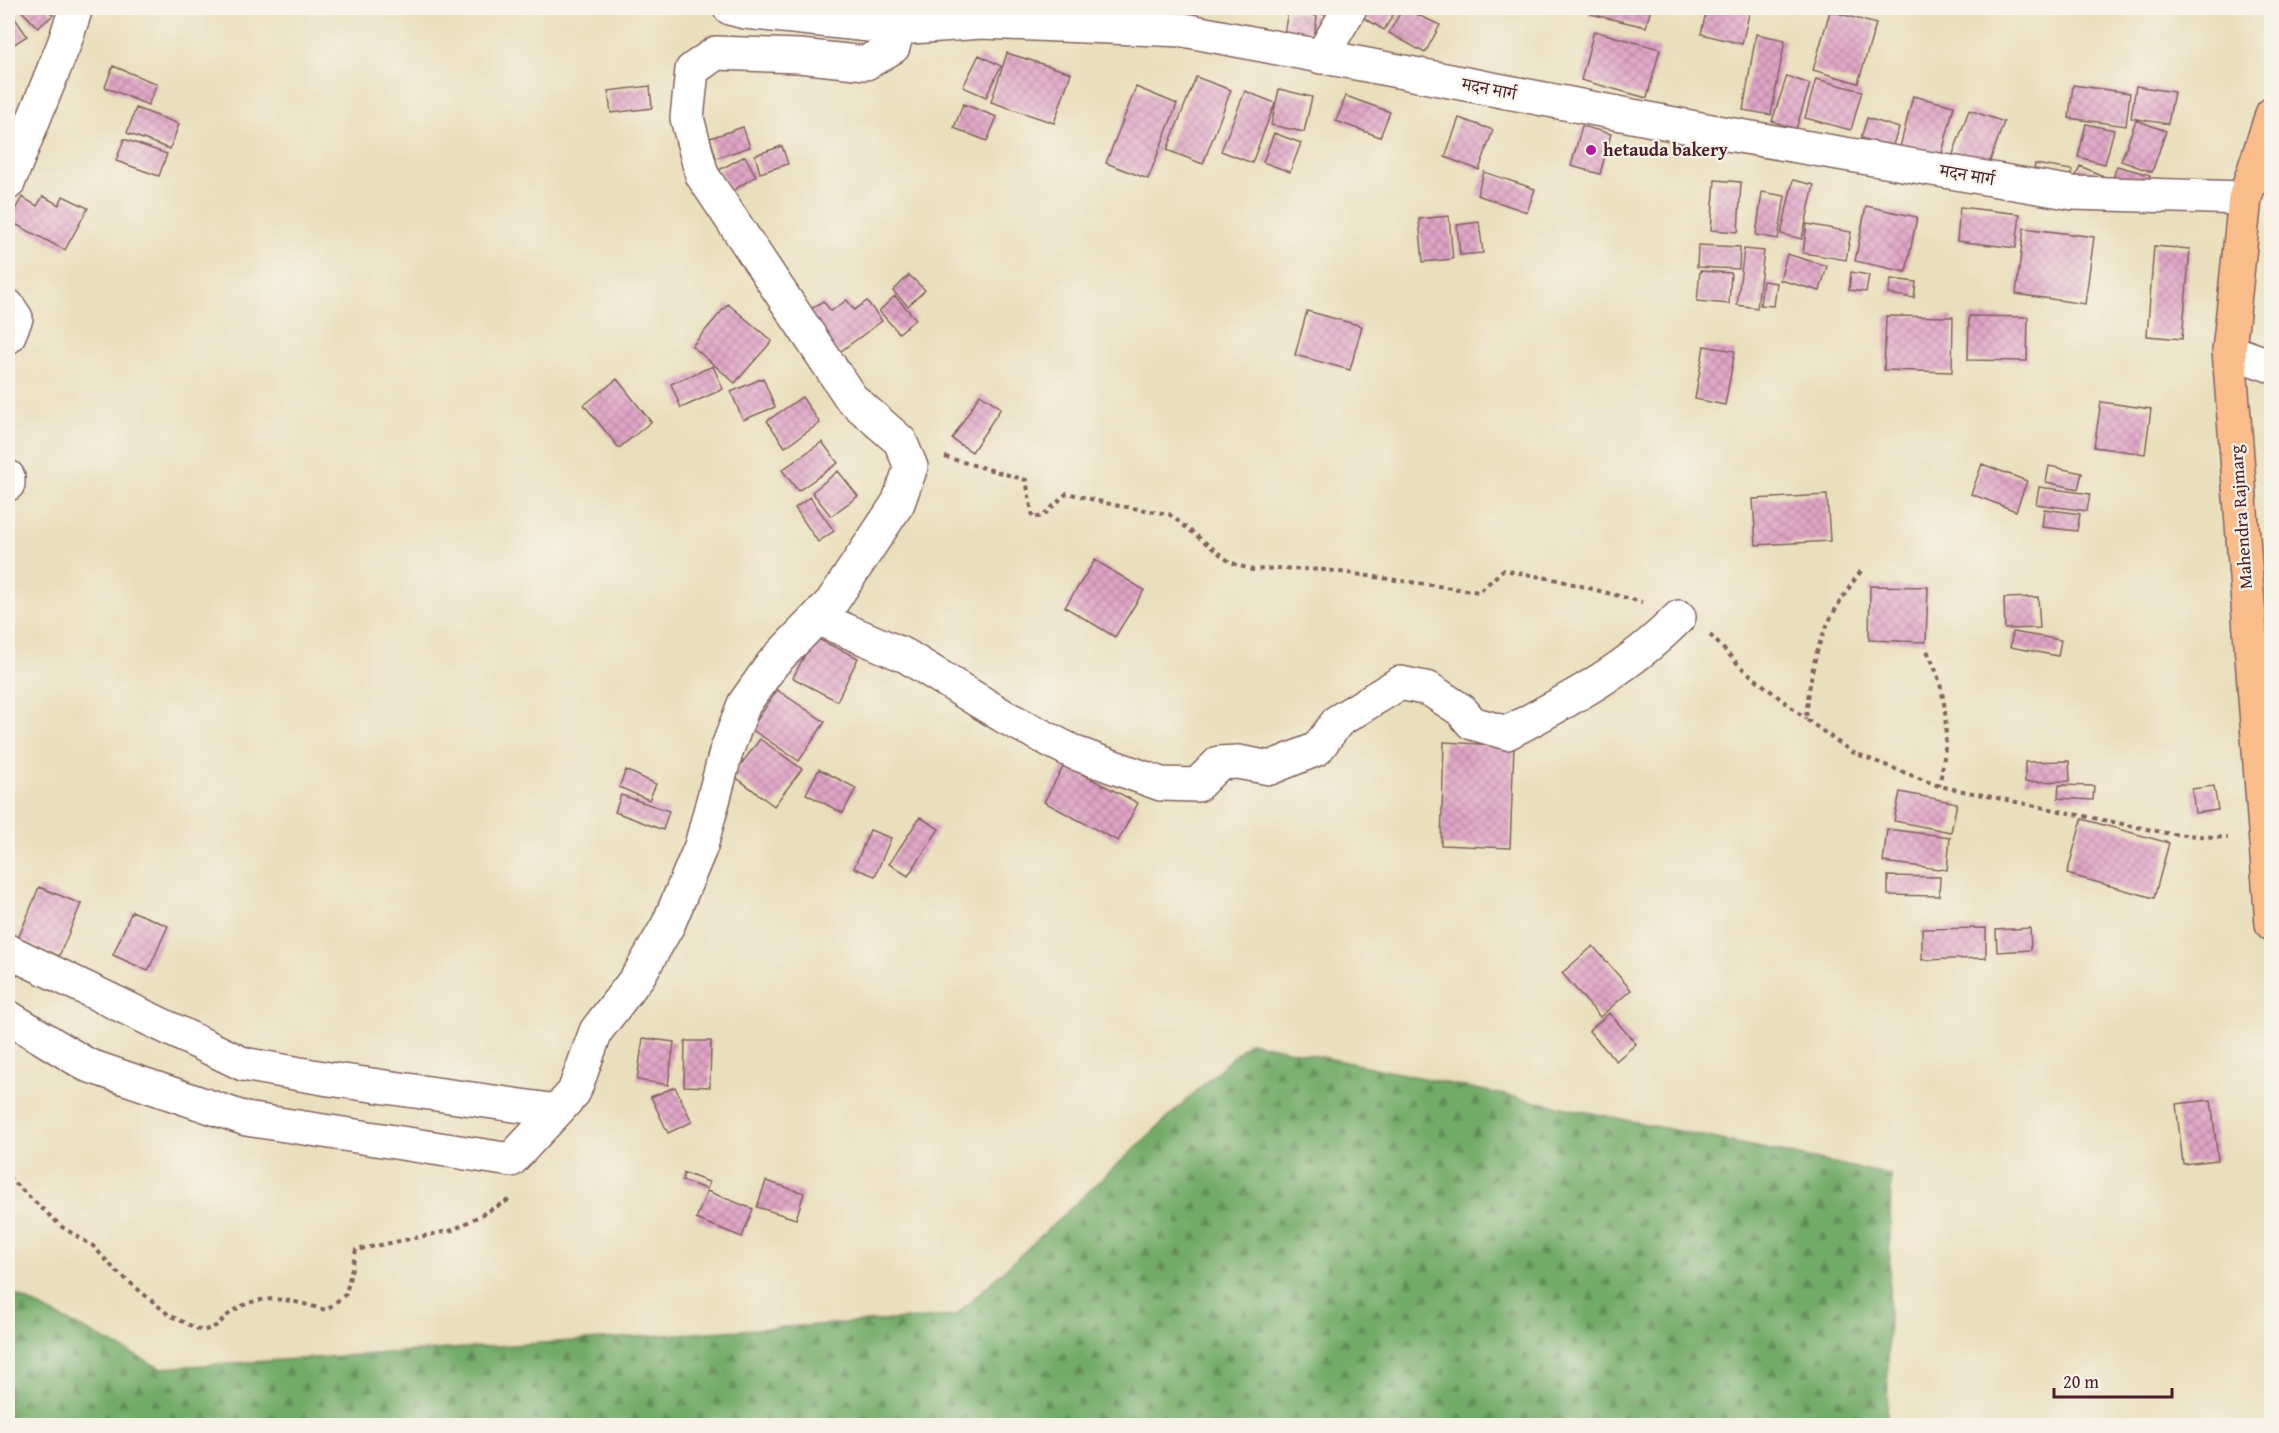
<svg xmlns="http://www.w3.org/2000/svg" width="2279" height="1433" font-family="'Gentium Book Plus','Noto Serif Devanagari',serif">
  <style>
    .forest { fill: url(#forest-firs); stroke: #5e644a; stroke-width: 1.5 }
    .building { fill: url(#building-cross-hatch) }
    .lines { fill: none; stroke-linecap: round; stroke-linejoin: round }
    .minor-casing { stroke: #82625e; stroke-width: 36 }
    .highway-casing { stroke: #82625e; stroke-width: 36 }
    .path { stroke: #82625e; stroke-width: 4; stroke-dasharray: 4.5 4.5; stroke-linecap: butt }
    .minor { stroke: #fff; stroke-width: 33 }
    .highway { stroke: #f9bc8b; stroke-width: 33 }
    .poi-dot { fill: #b5179e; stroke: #f7f3e8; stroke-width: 2 }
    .labels { text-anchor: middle; stroke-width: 4.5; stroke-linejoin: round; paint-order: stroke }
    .street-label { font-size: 18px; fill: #4a1f2b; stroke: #f7f3e8 }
    .poi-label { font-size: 18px; font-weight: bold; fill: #4a1f2b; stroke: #f7f3e8; text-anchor: start }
  </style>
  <defs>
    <pattern id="forest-firs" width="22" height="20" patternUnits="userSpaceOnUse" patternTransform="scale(1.5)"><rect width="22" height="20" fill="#72aa68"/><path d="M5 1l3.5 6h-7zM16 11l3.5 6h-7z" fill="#608a56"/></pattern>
    <pattern id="building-cross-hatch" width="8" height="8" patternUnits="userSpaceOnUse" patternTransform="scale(1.5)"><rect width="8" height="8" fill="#e1a5c7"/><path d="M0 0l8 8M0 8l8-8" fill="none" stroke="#b886a2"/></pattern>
  </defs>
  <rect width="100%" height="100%" fill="#f7f3e8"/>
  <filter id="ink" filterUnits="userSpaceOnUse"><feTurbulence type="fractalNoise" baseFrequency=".0167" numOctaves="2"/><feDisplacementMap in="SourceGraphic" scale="12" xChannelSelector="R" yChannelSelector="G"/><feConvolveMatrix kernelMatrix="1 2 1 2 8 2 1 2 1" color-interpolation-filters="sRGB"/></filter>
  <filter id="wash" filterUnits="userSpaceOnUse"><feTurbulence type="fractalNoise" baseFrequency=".008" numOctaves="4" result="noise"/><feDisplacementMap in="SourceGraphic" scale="24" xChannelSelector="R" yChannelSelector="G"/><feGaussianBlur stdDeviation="1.35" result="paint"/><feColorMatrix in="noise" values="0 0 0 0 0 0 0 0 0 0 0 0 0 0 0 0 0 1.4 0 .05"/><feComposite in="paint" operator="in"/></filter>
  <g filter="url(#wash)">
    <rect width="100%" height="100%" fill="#e9dfbc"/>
    <path class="forest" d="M1249,1042l642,133 -4,250h-1879v-134l152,77 795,-52z"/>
    <g id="blocks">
      <path class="building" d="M8,8l19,28 -19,12z
        M19,8h27l7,7 -15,13z
        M1303,8h29l-3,8z
        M1360,8h37l-13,22 -28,-17z
        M1403,8l37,17 -15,28 -36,-20z
        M1591,8h60l-5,19 -56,-13z
        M1707,8l43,2 -8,34 -41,-10z
        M1288,11l29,5 -3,22 -30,-4z
        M1830,11l46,13 -18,59 -45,-13z
        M1594,31l66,18 -13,49 -66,-18z
        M1756,34l29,6 -14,75 -28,-5z
        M1007,53l64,20 -17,50 -63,-21z
        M979,55l22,11 -15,31 -23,-10z
        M113,66l44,18 -9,21 -43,-18z
        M1787,76l23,8 -14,45 -24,-8z
        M1196,77l35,13 -28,74 -36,-14z
        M1816,79l46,12 -11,39 -46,-12z
        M2073,85l57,8 -4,33 -57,-8z
        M650,86l2,22 -41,5 -3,-22z
        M2136,86l38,6 -6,32 -37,-6z
        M1136,87l41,17 -29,75 -42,-16z
        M1279,89l33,8 -8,35 -33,-7z
        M1245,91l30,12 -23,60 -31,-12z
        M1346,96l44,16 -10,25 -44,-16z
        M1913,96l41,10 -14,55 -41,-10z
        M963,104l34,13 -10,24 -33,-13z
        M136,108l43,16 -9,25 -43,-16z
        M1969,110l35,12 -19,53 -35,-13z
        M1459,118l34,12 -14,40 -34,-13z
        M1867,118l32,10 -7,19 -31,-9z
        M2136,120l30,11 -14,41 -31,-11z
        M2086,124l28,6 -9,34 -27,-7z
        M1582,126l29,8 -11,40 -29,-8z
        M743,127l7,20 -34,11 -6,-20z
        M1274,133l27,10 -11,29 -27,-10z
        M124,139l43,15 -8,22 -43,-15z
        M782,146l6,18 -28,9 -5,-18z
        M745,156l11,20 -25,16 -12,-22z
        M2035,164l37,6 -4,18 -36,-8z
        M2080,166l23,10 -7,15 -22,-10z
        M2117,166l33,9 -5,18 -34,-9z
        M1484,172l51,17 -8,23 -50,-17z
        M1715,180l26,2 -3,50 -27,-2z
        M1793,180l21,5 -12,54 -21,-5z
        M1762,192l23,4 -7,43 -22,-4z
        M43,196l16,9 4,-9 25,12 -23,42 -56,-29 13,-24 15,9z
        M1866,206l51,11 -11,55 -51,-11z
        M1960,207l60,7 -4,34 -59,-7z
        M1449,216l4,43 -30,3 -4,-43z
        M1479,222l4,31 -23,2 -3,-30z
        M1807,224l44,8 -5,28 -43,-7z
        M2024,228l70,9 -9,67 -69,-10z
        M1698,245l42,2 -1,22 -42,-2z
        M2154,246l36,3 -8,90 -35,-3z
        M1744,249l20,2 -7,57 -20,-3z
        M1787,254l40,12 -7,25 -40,-11z
        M1700,271l31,2 -2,31 -32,-3z
        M1851,272l18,3 -3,17 -17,-2z
        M909,275l16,15 -17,16 -15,-15z
        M1891,279l25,3 -2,16 -26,-4z
        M1763,281l14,2 -3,23 -14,-1z
        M895,296l21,23 -17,14 -20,-22z
        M847,300l7,10 13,-9 15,20 -48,35 -30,-42 19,-13 8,10z
        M728,304l44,37 -37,42 -43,-37z
        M1307,311l55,15 -12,44 -55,-15z
        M1886,316l67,1 -1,55 -68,-2z
        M1969,316l59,1 -1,44 -59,-1z
        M1704,346l31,5 -10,54 -30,-6z
        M713,366l10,23 -42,19 -10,-24z
        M763,378l12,29 -32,13 -12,-28z
        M617,379l34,43 -32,26 -35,-43z
        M980,394l21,14 -29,44 -20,-13z
        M802,397l18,26 -35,24 -18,-26z
        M2101,402l50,7 -6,45 -51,-7z
        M822,442l16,21 -40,28 -16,-21z
        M1982,464l45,17 -11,30 -45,-17z
        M2049,466l33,7 -4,16 -32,-7z
        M838,471l20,25 -27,20 -19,-24z
        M2039,487l51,7 -3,17 -51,-7z
        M1827,495l3,46 -74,4 -3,-46z
        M810,497l24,34 -16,11 -23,-34z
        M2044,509l36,5 -3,17 -35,-4z
        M1095,560l49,30 -29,47 -50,-30z
        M1870,586l58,1 -2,55 -57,-2z
        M2038,597l2,31 -35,1 -1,-31z
        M2013,632l48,8 -3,16 -48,-9z
        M814,637l44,21 -21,43 -44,-23z
        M777,690l48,32 -26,39 -48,-32z
        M760,739l42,30 -28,37 -41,-31z
        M1444,742l70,4 -4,102 -69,-3z
        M2069,761l1,20 -45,1v-20z
        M1064,765l74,38 -20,38 -74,-39z
        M819,769l37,19 -13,25 -37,-19z
        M626,770l30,14 -7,16 -30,-13z
        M2059,785l35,1 -1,14 -35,-2z
        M2214,786l4,24 -23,3 -3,-24z
        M1900,792l57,11 -6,29 -57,-11z
        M621,795l48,16 -6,19 -48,-18z
        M920,817l19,12 -31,47 -19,-12z
        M2082,819l87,24 -15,55 -87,-24z
        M1887,829l63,8 -3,33 -64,-8z
        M870,830l21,8 -16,38 -21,-8z
        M1888,876l52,1 -1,19 -51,-1z
        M39,887l42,17 -22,52 -41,-17z
        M132,911l36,15 -20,45 -35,-16z
        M1986,928v30l-64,2v-31z
        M2030,928l1,22 -34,2 -1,-22z
        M1593,946l38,44 -31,27 -38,-44z
        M1609,1013l27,31 -20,17 -27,-30z
        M643,1038l31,4 -6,43 -31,-5z
        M685,1041h26l-1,46 -26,-1z
        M675,1087l17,35 -24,11 -17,-36z
        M2211,1100l7,60 -35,4 -7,-60z
        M684,1173l25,9 -2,7 -25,-8z
        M766,1181l38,12 -8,26 -39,-12z
        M707,1191l46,18 -11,28 -46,-18z"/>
    </g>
  </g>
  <g filter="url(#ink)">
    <use href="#blocks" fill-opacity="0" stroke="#82625e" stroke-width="1.5"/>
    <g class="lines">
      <defs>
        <path id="minor" d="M730,8l15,4 153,16 83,-6 203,8 532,102 357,61 172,5
          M1321,57l29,-49
          M8,183l56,-139 12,-36
          M8,306l8,12 -8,19
          M2229,351l43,15
          M8,477v7
          M817,618l89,38 99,61 70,36 86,31 36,1 22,-22 19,-1 32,6 47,-19 21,-28 62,-38 29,6 32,21 11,13 35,10c62,-33 123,-65 172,-116
          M8,951l235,113 86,15 228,32 17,-19 22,-61 43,-56 29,-50 33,-79 25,-94 18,-48 29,-41 59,-61 66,-99 13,-36 -11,-26 -49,-43 -149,-223 -15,-57 5,-48 24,-17 83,3 67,7 27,-16 5,-19
          M8,1017l79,48 159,54 265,41 46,-49"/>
        <path id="highway" d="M2272,114l-27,84 -16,153 43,573"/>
      </defs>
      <use href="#minor" class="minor-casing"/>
      <use href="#highway" class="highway-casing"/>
      <path class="path" d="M945,457l81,23 7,38 10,-2 24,-23 47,12 55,9 61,48 22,8 25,-2 50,2 152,22 24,-22 55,10 84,22
        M1861,571c-40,54 -49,82 -55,148l46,33 87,34 232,48 57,4
        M1710,635l33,34 63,50
        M1927,651c23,43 22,89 12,135
        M8,1177l54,50 31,19 23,25 53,44 33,16c22,-6 15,-9 30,-19 31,-22 61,-11 94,-2l20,-16 10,-44 97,-20 54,-29 3,-5"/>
      <use href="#minor" class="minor"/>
      <use href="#highway" class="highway"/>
    </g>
  </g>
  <circle class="poi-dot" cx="1591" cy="150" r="6"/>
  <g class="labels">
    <g class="street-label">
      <text transform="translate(1489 89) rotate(11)" y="6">मदन मार्ग</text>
      <text transform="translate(1967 175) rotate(10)" y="6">मदन मार्ग</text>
      <text transform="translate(2241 517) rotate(-94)" y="6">Mahendra Rajmarg</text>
    </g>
    <g class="poi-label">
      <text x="1603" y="156">hetauda bakery</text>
    </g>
  </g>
  <rect width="2279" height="1433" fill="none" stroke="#f7f3e8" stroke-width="30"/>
  <path d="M2054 1388v9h118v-9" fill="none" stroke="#4a1f2b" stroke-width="3"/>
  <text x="2063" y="1388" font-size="18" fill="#4a1f2b" stroke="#f7f3e8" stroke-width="4.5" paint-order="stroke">20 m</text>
</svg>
